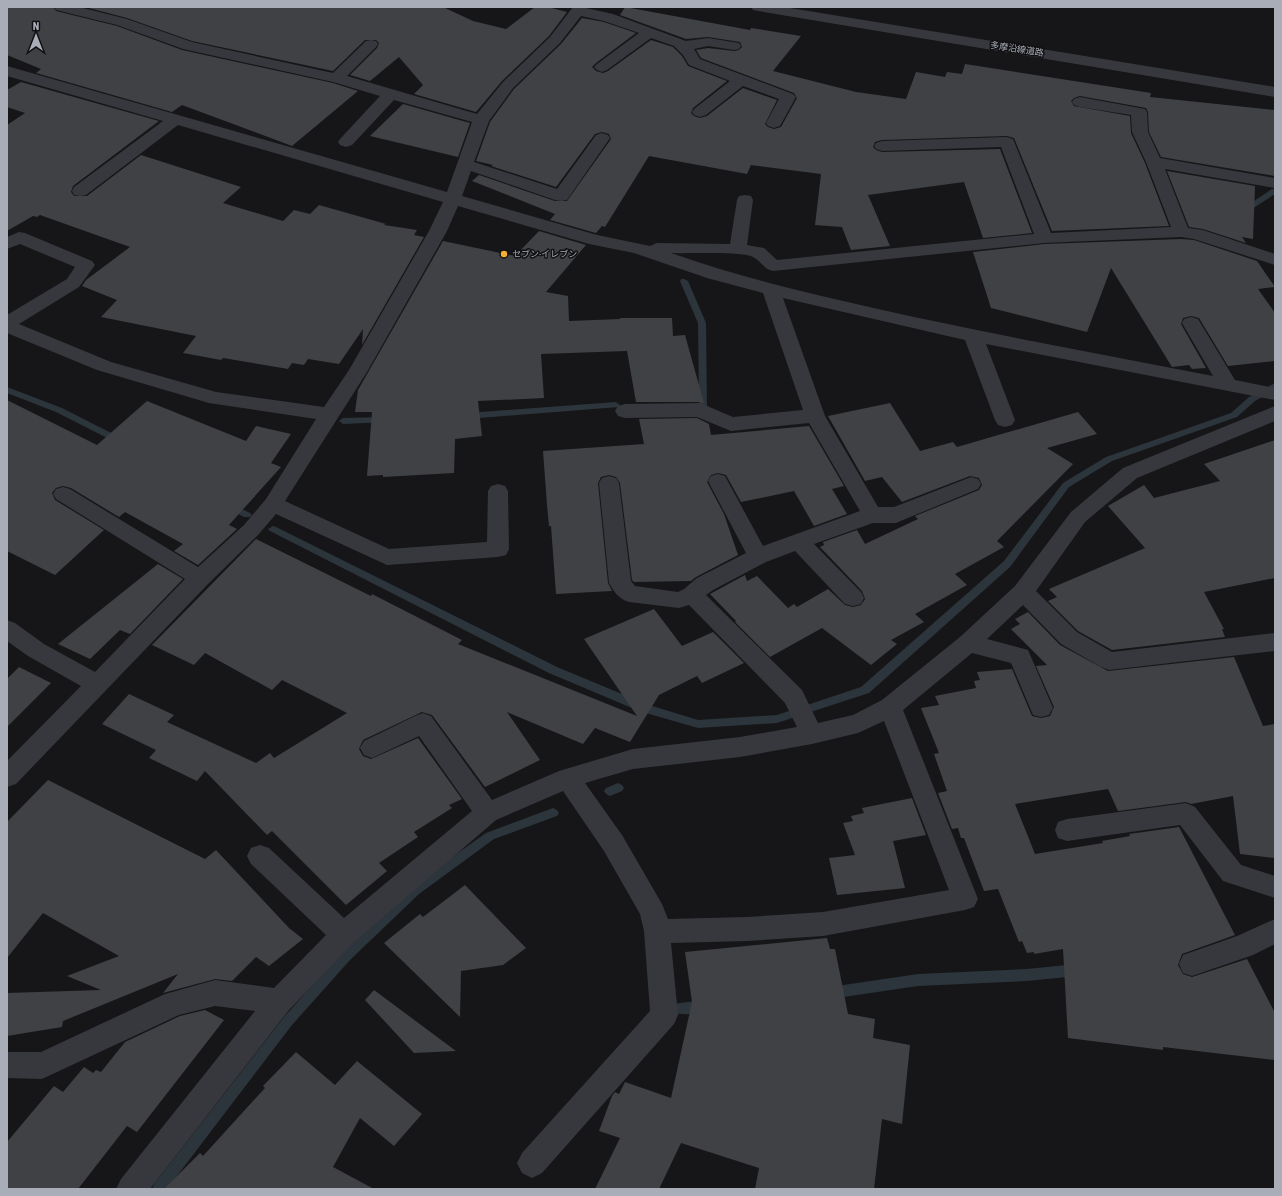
<svg xmlns="http://www.w3.org/2000/svg" width="1282" height="1196" font-family="'Asap Condensed','Noto Sans JP',sans-serif">
  <style>
    .lines { fill: none; stroke-linecap: round; stroke-linejoin: round }
    .stream { fill: #2c353c; fill-rule: evenodd }
    .building { fill: #404145 }
    .minor { fill: #37383d; fill-rule: evenodd }
    .poi-dot { fill: #f2b134; stroke: #111113; stroke-width: 1.5 }
    .labels { text-anchor: middle; stroke-width: 3; stroke-linejoin: round; paint-order: stroke }
    .far-street-label { font-size: 9px; fill: #a8adb8; stroke: #111113 }
    .far-poi-label { font-size: 9px; fill: #a8adb8; stroke: #111113; text-anchor: start }
  </style>
  <rect width="100%" height="100%" fill="#161618"/>
  <g class="lines">
    <path class="stream" d="M1272,189h3v5l-29,19h-6l-1,-2z
      M681,279h3l4,2 18,42 1,84 -4,3 -8,-1 -1,-2 5,-3 -1,-81 -18,-42z
      M1275,383v7l-20,11 -18,16 -125,44 -43,26 -59,80 -141,126 -92,30 -79,5 -59,-17 -90,-38 -279,-142 -2,-2 5,-3 3,1 281,140 89,37 52,16 79,-5 84,-28 143,-126 59,-78 43,-26 125,-44 18,-16z
      M7,387l55,21 61,31 2,2 -2,2h-6l-61,-31 -49,-19z
      M616,402l4,3 -1,2 -152,12 -4,-3 4,-3z
      M385,417l3,1 1,2 -1,2 -45,2 -4,-3 4,-3z
      M230,503l20,10 2,2 -2,2h-6l-17,-9 -2,-2 2,-2z
      M618,783l4,2 2,3 -2,3 -12,5 -4,-2 -2,-3 2,-3z
      M553,808l4,2 2,3 -2,3 -63,23 -75,55 -69,66 -58,65 -125,164h-15l2,-5 130,-167 58,-65 69,-66 75,-53z
      M1077,964l4,2 2,4 -2,4 -4,2 -50,5 -109,5 -88,13 -4,-2 -2,-4 2,-4 4,-2 88,-13 109,-5z
      M703,1000l4,2 2,4 -2,4c-9,4 -25,6 -34,2l-2,-4 2,-4z"/>
  </g>
  <path class="building" d="M7,7h46l3,4 61,15 65,24 151,33 25,8 -66,55 -110,-41 -10,7 -136,-39 5,-4 -34,-14z
    M85,7h358l30,14 33,8 29,-22h13l19,5 -18,24 -47,45 -26,31 -62,-18 9,-9 -24,-28 -29,24 -20,-6 27,-27 2,-5 -3,-3h-11l-32,31 -141,-30 -65,-23z
    M625,7l125,23 1,-2 50,8 -28,35 83,21 50,7 10,-27 29,5 2,-5 15,2 3,-10 186,29 -1,4 125,13v66l-114,-19 -12,-25 -1,-20 -2,-4 -66,-12 -6,2 -3,3 3,5 56,10 1,17 14,30 24,63 -117,5 -38,-93 -7,-2 -125,4 -7,2 -2,5 3,3 6,2 118,-3 32,84 -49,5 -19,-56 -96,13 22,51 -39,4 -9,-23 -27,-2 6,-51 -70,-9 -4,9 -98,-18 -44,71 -3,-1 -6,7 -46,-13 5,-6 -83,-33 7,-6 76,26h12l44,-62 -2,-5 -7,-2 -7,2 -39,53 -65,-21 2,-1 -17,-4 14,-39 24,-33 47,-45 21,-26 22,4 32,11 -40,30 -4,4 4,4 7,2 5,-2 43,-31 22,7 9,9 6,10 39,15 -34,27 -2,5 3,3 6,2 7,-2 36,-28 34,12 -12,24 3,3 6,2 7,-2 16,-29 -3,-5 -93,-35 -5,-8 12,-2 26,3 5,-1 3,-3 -2,-5 -32,-5 -22,2 -66,-24z
    M21,82l138,39 -86,65 -2,6 3,4h13l54,-41 100,32 -18,16 60,18 11,-11 16,4 9,-9 67,19 -2,1 33,5 -3,5 10,2 -62,108 1,-16 -24,35 -31,-5 -4,6 -12,-2 -4,6 -65,-11 -2,2 -38,-7 13,-17 -95,-19 16,-17 -35,-14 4,-6 44,-33 -90,-32 -3,2 -4,-1 -26,15v-106l18,-12 -18,-6v-17z
    M403,104l67,19 -12,34 -88,-21z
    M1167,171l88,15 -2,53 -11,-2 4,6 -43,-14 -14,-2z
    M539,231l47,14 -40,47 22,4 1,25 51,-2v-1h52l1,18 12,-1 19,68 -4,-1h-64l-9,-51 -86,3 3,44 -66,3 4,35 -27,3 -1,34 -71,4v-2l-16,1 5,-64h-17l3,-22 85,-149 72,15z
    M1181,239l13,1 63,21 18,26 -17,2 17,24v48l-47,5 -29,-48 -8,-2 -8,2 -2,6 25,44 -14,1 -3,-4 -17,2 -61,-99 -24,64 -96,-24 -18,-56 71,-8z
    M7,400l90,45 50,-44 99,40 10,-15 35,8 -20,29 10,4 -52,58 8,4 -39,36 -24,-14 9,-7 -58,-32 -6,5 -48,-29 -8,-2 -7,2 -4,5 3,7 49,30 -49,45 -48,-24z
    M890,403l30,48 33,-9 4,5 121,-35 19,22 -50,14 26,16 -76,77 7,6 -49,27 12,11 -52,29 9,8 -33,18 6,4 -26,21 -49,-37 -52,29 -35,-35 1,-1 -26,-27 35,-19 2,6 10,-5 31,32 6,-4 3,3 31,-18 17,16 8,2 8,-2 4,-6 -3,-8 -42,-44 4,-2 -1,-3 34,-12 8,14 53,-25 -3,-3 64,-26 3,-5 -3,-7 -9,-2 -68,26 -20,-25 -17,4 -37,-65z
    M697,418l12,6 2,11 98,-9 35,60 -12,3 15,25 -33,12 -20,-35 -53,11 -15,-27 -8,-2 -7,2 -4,7 17,32 14,41 -42,22 -5,4 -57,1 -2,-2 -12,-97 -4,-6 -7,-2 -8,2 -3,6 10,100 4,8 -56,3 -5,-68h-2l-2,-21 -4,-54 101,-7 -5,-25z
    M1275,440v138l-71,14 20,37h-2l3,8 -113,13 -34,-19 -30,-30 9,-4 -8,-8 96,-41 -37,-42 36,-21 10,13 66,-17 -16,-17z
    M256,539l115,57 1,-2 90,46 -4,4 179,72 -53,-77 70,-30 28,37 31,-14 31,31 -42,20 -5,-7 -38,19 -29,47 -35,-14 -12,16 -76,-32 33,48 -55,27 -53,-72 -10,-3 -59,28 -4,9 4,7 8,3 47,-21 44,61 -13,6 3,3 -38,24 4,5 -39,26 8,8 -41,34 -74,-74 -5,4 -62,-64 -8,10 -48,-23 7,-8 -54,-26 27,-30 45,21 -7,7 89,41 14,-10 4,5 73,-45 -65,-33 -10,10 -67,-37 -11,12 -42,-20z
    M158,564l25,15 -53,55 -10,-4 -30,29 -32,-15z
    M1028,612l32,33 48,26 126,-14 29,69 12,-2v134l-35,-4 -7,-58 -42,8 -5,-2 -68,9 -10,-22 -93,15 20,50 68,-11 -1,-2 28,-5 -1,-2 50,-7 56,108 -53,19 -4,11 5,9 9,3 55,-18 28,54v47l-112,-13v3l-95,-12 -5,-89 -29,5v-2l-7,1 -5,-12 -3,1 -21,-53 -14,2 -20,-53h-3l-3,-10 -6,1 -14,-36 9,-2 -13,-37 5,-1 -18,-45 18,-3 -4,-9 41,-8 -2,-7 6,-1 -3,-8 35,-3 20,47 9,2 9,-2 4,-9 -18,-41 11,-1 -36,-36 9,-5 -5,-5z
    M19,667l32,16 -44,44v-48z
    M48,780l157,79 11,-9 73,78 14,11 -34,27 -13,-9 -24,24 -17,-2 -52,14 15,-19 -115,47 -1,6 -55,9v-43l94,-3 -34,-14 52,-20 -76,-43 -36,45v-136z
    M912,798l14,37 -33,6 12,47 -68,7 -8,-37 26,-3 -12,-32 10,-2 -2,-5 13,-3 -2,-5z
    M465,885l61,63 -23,17 -42,6 -1,46 -76,-74 36,-29 3,3z
    M827,938l3,11h5l13,65 27,5 -2,19 37,7 -8,79 -20,-5 -8,70h-119l4,-21 -78,-25 -22,46h-64l25,-51 -21,-7 13,-35 3,-4 4,2 6,-12 46,16 21,-96 -7,-50z
    M374,990l82,61 -42,2 -49,-53z
    M205,1010l19,10 -87,112 -10,-6 -49,63h-71v-47l47,-56 9,6 21,-25 9,6 3,-3 5,2 24,-30 55,-26z
    M296,1052l39,33 22,-24 65,53 -28,32 -34,-28 -27,49 41,22h-210l36,-36 3,3 62,-68 -2,-2z"/>
  <g class="lines">
    <path class="minor" d="M54,7h25l48,12 65,23 141,31 33,-32 5,-1 5,1 2,3 -2,3 -29,29 130,38 26,-32 47,-45 23,-30h14l-1,1 27,6 73,27 22,-3 31,5 2,3 -2,3 -5,1 -26,-4 -14,3 6,10 93,35 3,3 -16,29 -6,2 -6,-2 -2,-3 13,-24 -36,-13 -37,29 -6,2 -6,-2 -2,-3 2,-3 36,-28 -41,-16 -6,-10 -9,-9 -23,-8 -44,32 -5,2 -5,-2 -3,-3 3,-3 42,-31 -35,-12 -23,-5 -21,27 -47,45 -24,33 -15,41 83,27 39,-54 6,-2 6,2 2,3 -43,62 -6,1 -6,-1 -84,-29 -9,25 135,39 53,11 7,-3 73,1 7,-44 2,-4 6,-1 6,1 2,4 -6,45 17,3 13,12 257,-26 -33,-87 -119,4 -6,-2 -2,-3 2,-3 6,-2 125,-4 6,2 38,94 120,-6 -25,-65 -14,-30 -1,-17 -51,-8 -6,-2 -2,-3 2,-3 6,-2 65,12 2,3 1,20 12,26 115,20v10l-110,-19 23,59 15,2 72,24v11l-81,-26 -13,-2 -137,6 -271,28c-9,-2 -12,-10 -20,-14 -10,-6 -68,-3 -82,-4 68,24 136,40 207,56 111,25 223,45 335,67l-31,-53 2,-4 7,-2 7,2 37,61 40,8v12l-289,-56 29,76 -3,5 -7,2 -7,-2 -3,-5 -30,-80 -182,-42 42,118 53,91h16l77,-30 7,2 3,5 -3,5 -75,31 -7,3h-23l-59,21 47,48 3,6 -3,6 -8,2 -8,-2 -50,-53 -29,11 -53,28 -7,5 96,95 16,33 35,-8 29,-15 78,-63 55,-51 56,-74 52,-44 152,-62v15l-138,57 -52,44 -49,69 41,41 35,20 163,-19v18l-166,19 -8,-3 -40,-23 -38,-39 -36,34 41,11 25,58 -4,7 -8,2 -8,-2 -22,-52 -39,-10 -69,57 75,189 -4,8 -9,3 -142,26 -76,5 -76,2 7,72 -4,9 -132,149 -10,5 -10,-5 -5,-10 5,-10 128,-142 -6,-80 -4,-17 -36,-63 -41,-60 -67,29 -143,123 -64,67 -139,179h-34l5,-10 134,-168 -40,-5 -36,9 -137,64 -35,-1v-26h34l124,-58 50,-14 59,8 52,-53 -75,-71 -4,-8 4,-8 9,-3 9,3 75,70 128,-107 -53,-75 -47,22 -8,-3 -4,-7 4,-7 51,-25 8,-3 8,3 61,84 67,-29 74,-22 107,-12 57,-10 -12,-24 -96,-98 -10,3 -50,-6c-10,-3 -15,-10 -20,-19l-10,-100 3,-5 7,-2 7,2 3,5 12,98 4,5 43,6 6,-3 13,-11 49,-25 -38,-72 3,-5 7,-2 7,2 38,70 97,-35 -51,-88 -78,8 -34,-14 -72,1 -7,-2 -3,-5 3,-5 7,-2 75,-1 33,14 70,-7 -40,-117 -56,-15 -73,-25 -45,-9 -131,-38 -11,25 -80,141 -82,129 104,48 98,-7 1,-51 3,-5 7,-2 7,2 3,5 1,58 -3,6 -8,2 -111,8 -111,-51 -18,21 -50,49 -192,200 -9,3v-26l74,-75 -53,-30 -21,-15v-21l8,3 29,21 51,28 90,-93 -129,-80 -3,-5 3,-5 7,-2 7,2 128,78 46,-42 22,-26 50,-80 -107,-16 -112,-33 -90,-37v-18l60,-36 8,-12 -55,-23 -13,5v-12l12,-5 6,1 67,28 3,4 -16,22 -60,37 92,38 105,30 108,15 25,-37 80,-139 14,-29 -265,-77 -92,70 -6,1 -6,-1 -2,-4 2,-4 89,-66 -156,-45v-10l440,126 25,-70 -78,-22 -42,45 -6,2 -6,-2 -2,-3 2,-3 40,-43 -47,-14 -150,-33 -66,-24 -61,-15zM884,721l65,169 -126,22 -76,5 -79,2 -6,-15 -40,-69 -37,-52 48,-14 107,-12 72,-13 46,-11z
      M751,7h33l491,80v10l-517,-86 -5,-1z
      M1186,803l9,4 46,58 34,11v22l-52,-17 -43,-56 -113,16 -9,-3 -3,-8 3,-8 9,-3z
      M1275,919v25l-22,11 -61,21 -9,-3 -4,-9 4,-9 54,-19z"/>
  </g>
  <circle class="poi-dot" cx="504" cy="254" r="4"/>
  <g class="labels">
    <g class="far-street-label">
      <text transform="translate(1017 49) rotate(9)" y="3">多摩沿線道路</text>
    </g>
    <g class="far-poi-label">
      <text x="512" y="257">セブン-イレブン</text>
    </g>
  </g>
  <rect width="1282" height="1196" fill="none" stroke="#a8adb8" stroke-width="16"/>
  <g transform="translate(36 36)" stroke="#111113" stroke-width="3" paint-order="stroke">
  <path d="M0-3L7 15L0 10L-7 15Z" fill="#a8adb8"/>
  <text y="-6" font-size="11" font-weight="bold" text-anchor="middle" fill="#a8adb8">N</text>
  </g>
</svg>
